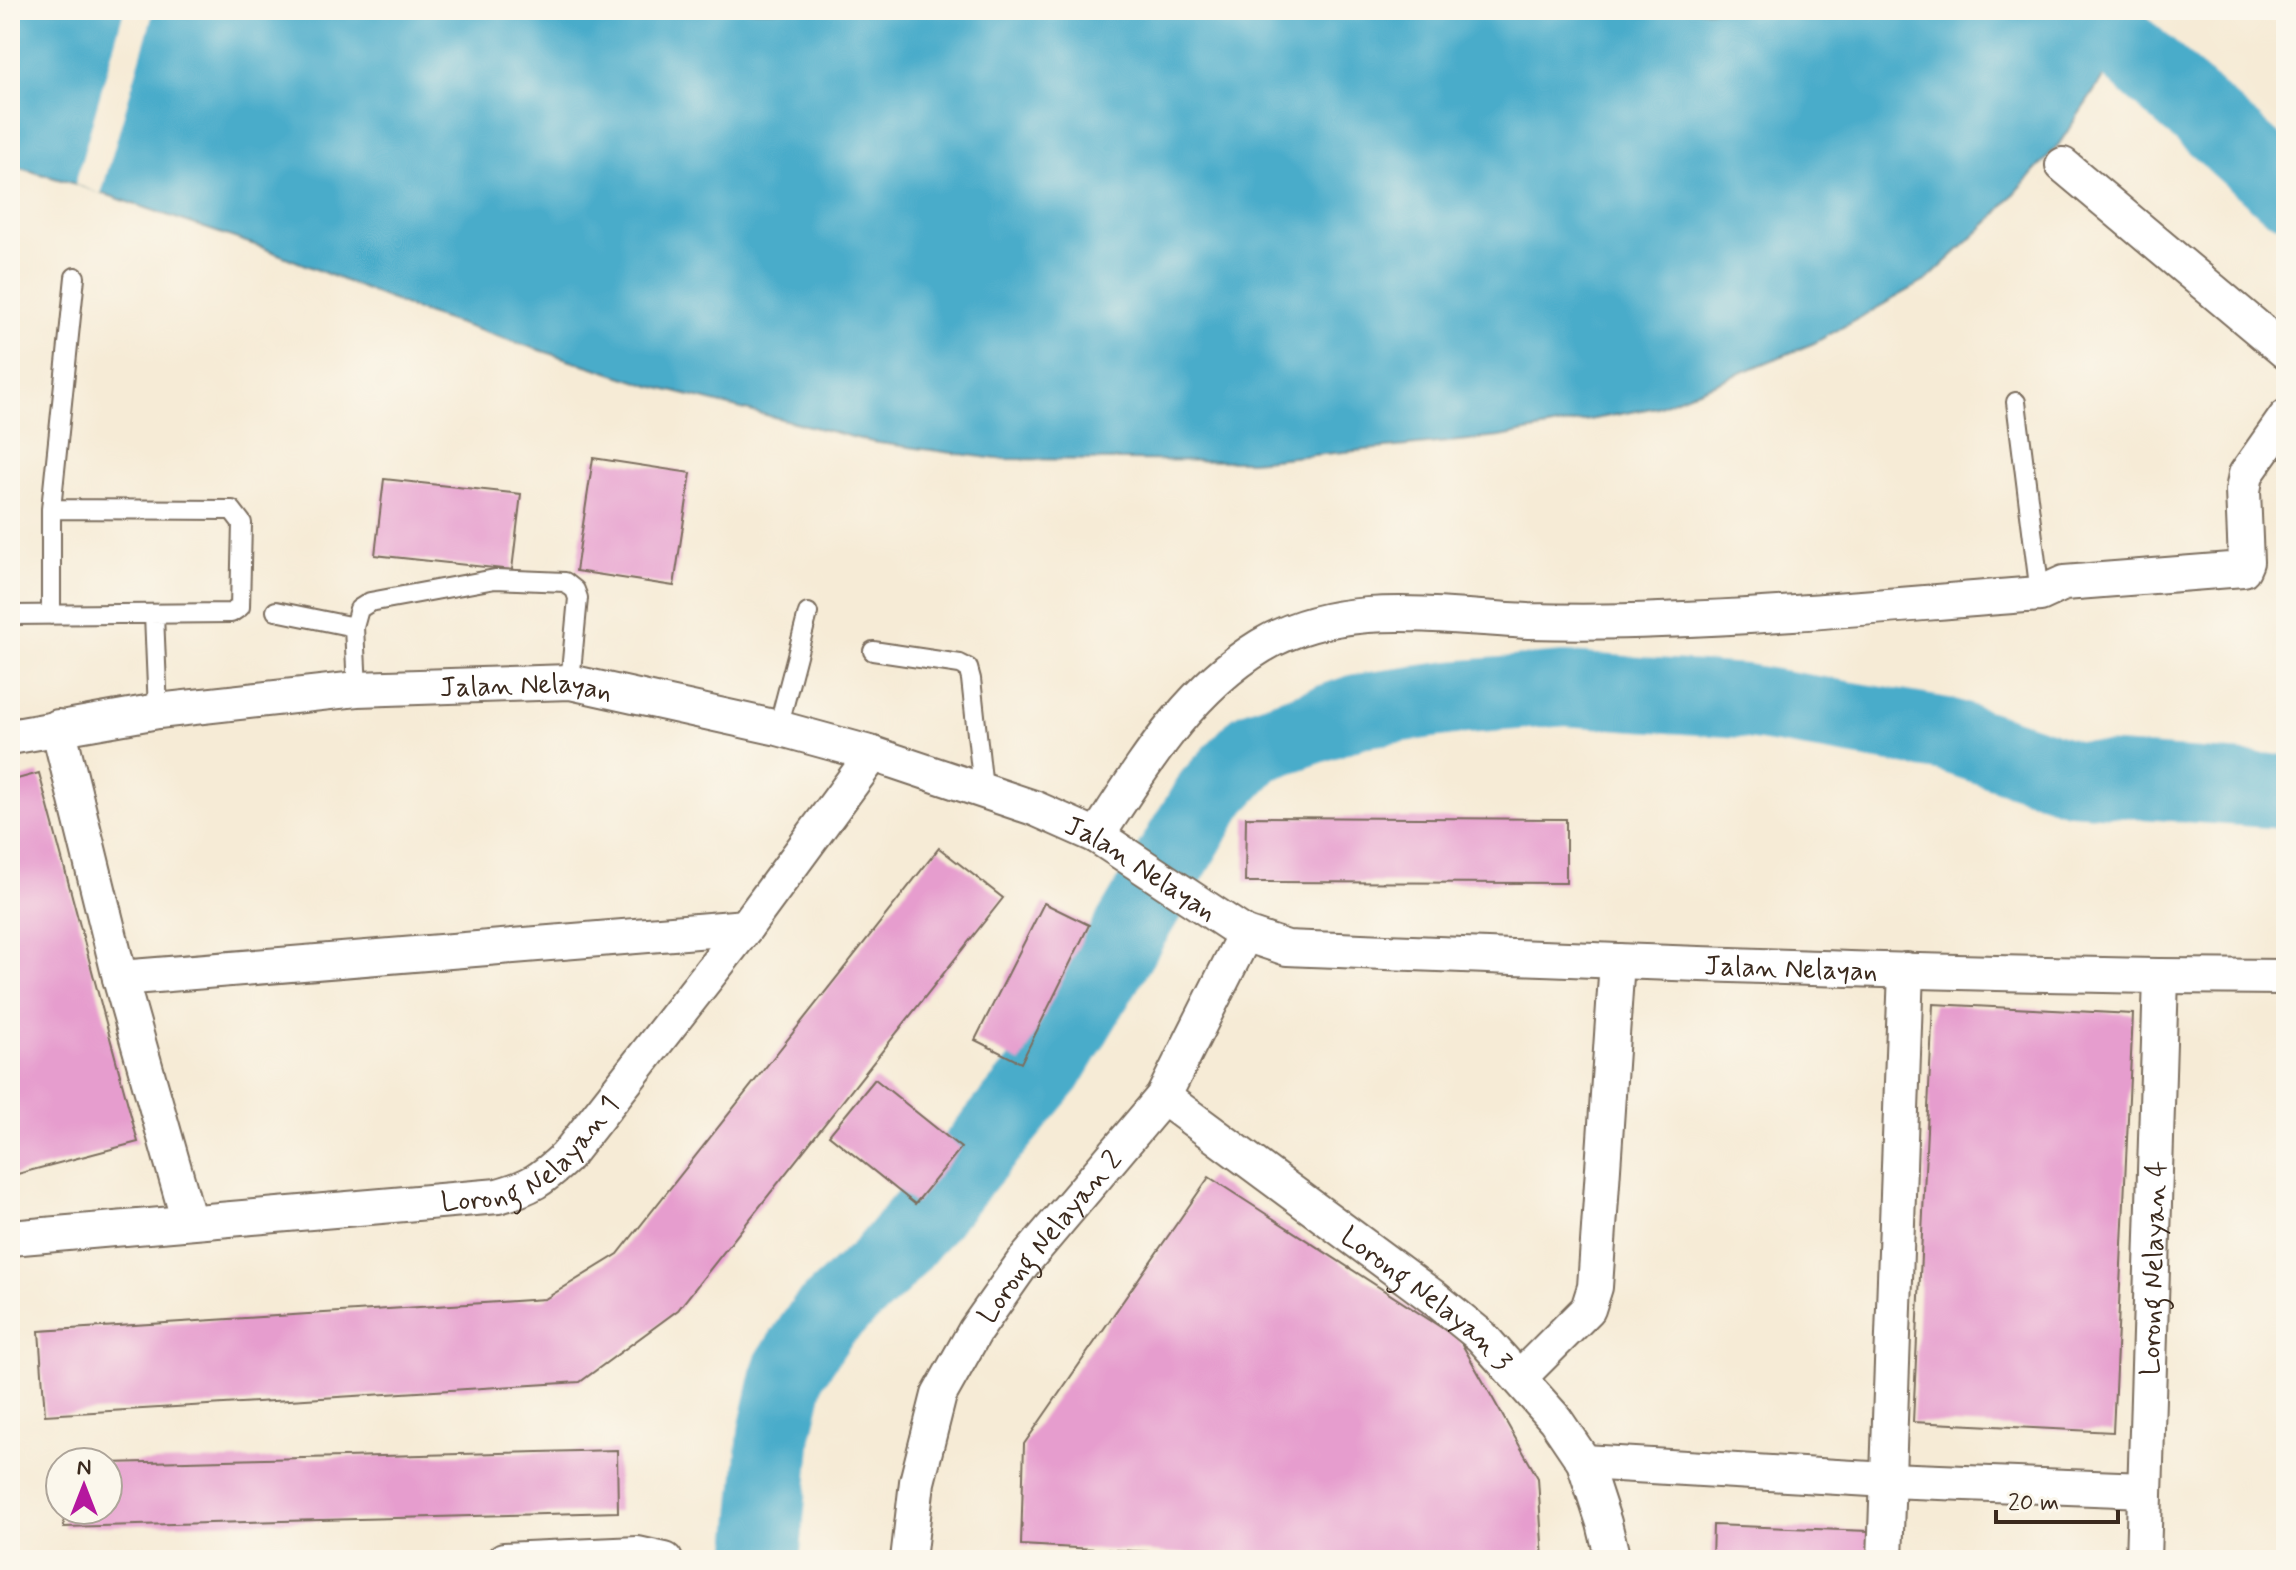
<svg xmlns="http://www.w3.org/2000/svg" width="2296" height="1570" font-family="Mynerve,sans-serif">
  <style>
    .water { fill: #4aacca; stroke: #426b74; stroke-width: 2 }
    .pier { fill: #f6ebd6 }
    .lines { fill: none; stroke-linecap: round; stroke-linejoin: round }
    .river { stroke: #4aacca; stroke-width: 74 }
    .building { fill: #e69dce }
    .lane-casing { stroke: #7c6e5e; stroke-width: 22 }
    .street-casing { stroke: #7c6e5e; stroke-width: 38 }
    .lane { stroke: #fff; stroke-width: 18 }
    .street { stroke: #fff; stroke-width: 34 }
    .labels { text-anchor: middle; stroke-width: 6; stroke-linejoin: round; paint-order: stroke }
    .street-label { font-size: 28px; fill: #3b2a1e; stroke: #fbf7ec }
  </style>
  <rect width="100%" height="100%" fill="#fbf7ec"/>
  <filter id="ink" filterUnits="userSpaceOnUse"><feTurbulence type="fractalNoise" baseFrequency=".0125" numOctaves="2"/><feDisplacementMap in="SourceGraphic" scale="16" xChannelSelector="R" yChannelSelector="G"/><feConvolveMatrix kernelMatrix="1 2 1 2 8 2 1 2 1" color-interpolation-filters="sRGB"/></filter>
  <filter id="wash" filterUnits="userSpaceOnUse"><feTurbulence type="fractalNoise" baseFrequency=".006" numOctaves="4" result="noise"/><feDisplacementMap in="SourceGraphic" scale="32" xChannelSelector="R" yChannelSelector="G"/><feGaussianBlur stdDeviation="1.8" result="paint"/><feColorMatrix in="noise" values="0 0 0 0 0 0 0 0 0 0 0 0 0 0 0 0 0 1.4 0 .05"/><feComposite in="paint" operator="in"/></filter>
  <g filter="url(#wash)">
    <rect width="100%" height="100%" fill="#f6ebd6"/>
    <path class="water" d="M10,10h2143l-29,36 -65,98 -66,74 -66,62 -113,63 -157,64 -157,30 -249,24 -254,-2 -125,-17 -221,-56 -232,-75 -158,-64 -186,-63 -65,-19z"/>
    <path class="pier" d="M124,10h30l-53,184 -26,-10z"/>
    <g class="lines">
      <path class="river" d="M2124,46l162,144
        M763,1560l12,-127 14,-62 34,-51 60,-55 165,-197 163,-274 44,-47 103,-36 94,-13 113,-9 179,12 202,34 126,42 214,15"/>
    </g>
    <g id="blocks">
      <path class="building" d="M593,458l98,15 -17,113 -98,-15z
        M384,479l137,15 -9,76 -137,-15z
        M39,773l99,369 -128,34v-395z
        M1246,817l320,2v64l-321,-1z
        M939,848l64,50 -325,412 -98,72 -535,33 -6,-84 506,-32 73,-45z
        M1044,903l45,22 -68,138 -46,-23z
        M1933,1004l200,10 -20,418 -200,-10z
        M875,1079l86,69 -46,56 -86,-69z
        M1209,1177l250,162 79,139 5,82h-243l-279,-15 3,-101z
        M617,1450l1,62 -554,15 -1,-17h45v-47z
        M1713,1525l156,6 -1,29h-156z"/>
    </g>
  </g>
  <g filter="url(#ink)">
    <use href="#blocks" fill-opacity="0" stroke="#7c6e5e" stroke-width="2"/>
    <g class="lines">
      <defs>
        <path id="lane" d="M2016,402l24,192
          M276,611l78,16
          M10,615l221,-2 9,-6 2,-84 -10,-13 -181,-1
          M51,615v-106l24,-232
          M154,615l4,96
          M873,651l87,13 8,4 3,11 12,110
          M357,689l-3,-62 5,-18 11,-7 125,-23 70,3 10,8 3,8 -8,84
          M778,728l30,-115"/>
        <g id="street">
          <path d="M2063,165l223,187"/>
          <path d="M58,727l62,251 69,244"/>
          <path id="s1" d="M10,737l148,-26 199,-22 213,-7 208,46 95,26 161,54 63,28 148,98 42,14c333,13 666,28 999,29"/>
          <path d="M1097,836c46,-70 90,-145 164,-190 80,-48 179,-29 267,-25 44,1 88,1 132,-1 127,-4 254,-17 380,-26l24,-11 179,-14 3,-7 -3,-71 3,-17 40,-57"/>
          <path d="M120,978l626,-51"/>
          <path id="s2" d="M1163,1097l270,200 48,39 74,83 29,43 20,61 9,37"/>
          <path id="s3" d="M10,1238l488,-42c33,-9 43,-16 68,-39l180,-230 127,-173"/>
          <path d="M1519,1378l69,-69 7,-22 22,-326"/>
          <path d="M1584,1462l304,18 257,10"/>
          <path d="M504,1560l134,-6 27,6"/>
          <path id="s4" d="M908,1560l9,-78 22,-87 36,-64 47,-67 141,-167 82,-163"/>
          <path d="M1885,1560l21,-590"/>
          <path id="s5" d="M2143,1560l18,-583"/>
        </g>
      </defs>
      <use href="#lane" class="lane-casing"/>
      <use href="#street" class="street-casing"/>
      <use href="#lane" class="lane"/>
      <use href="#street" class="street"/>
    </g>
  </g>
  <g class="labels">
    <g class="street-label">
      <text dy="10" stroke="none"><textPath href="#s1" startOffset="520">Jalan Nelayan</textPath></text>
      <text dy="10" stroke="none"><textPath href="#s1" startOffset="1168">Jalan Nelayan</textPath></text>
      <text dy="10" stroke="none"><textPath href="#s1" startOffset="1840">Jalan Nelayan</textPath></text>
      <text dy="10" stroke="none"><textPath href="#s3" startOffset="538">Lorong Nelayan 1</textPath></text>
      <text dy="10" stroke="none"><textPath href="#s4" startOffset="362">Lorong Nelayan 2</textPath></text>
      <text dy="10" stroke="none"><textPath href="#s5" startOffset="292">Lorong Nelayan 4</textPath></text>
      <text dy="10" stroke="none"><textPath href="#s2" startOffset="332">Lorong Nelayan 3</textPath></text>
    </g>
  </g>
  <rect width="2296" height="1570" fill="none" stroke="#fbf7ec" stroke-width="40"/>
  <g transform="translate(84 1486)"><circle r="38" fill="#fbf7ec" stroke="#aea59a" stroke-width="2"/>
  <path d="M0-6L14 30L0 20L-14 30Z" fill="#b5179e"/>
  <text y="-12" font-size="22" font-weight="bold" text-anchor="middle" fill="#3b2a1e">N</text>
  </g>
  <path d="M1996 1510v12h122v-12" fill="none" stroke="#3b2a1e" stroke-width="4"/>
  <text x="2008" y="1510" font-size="24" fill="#3b2a1e" stroke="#fbf7ec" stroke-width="6" paint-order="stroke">20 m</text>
</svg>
